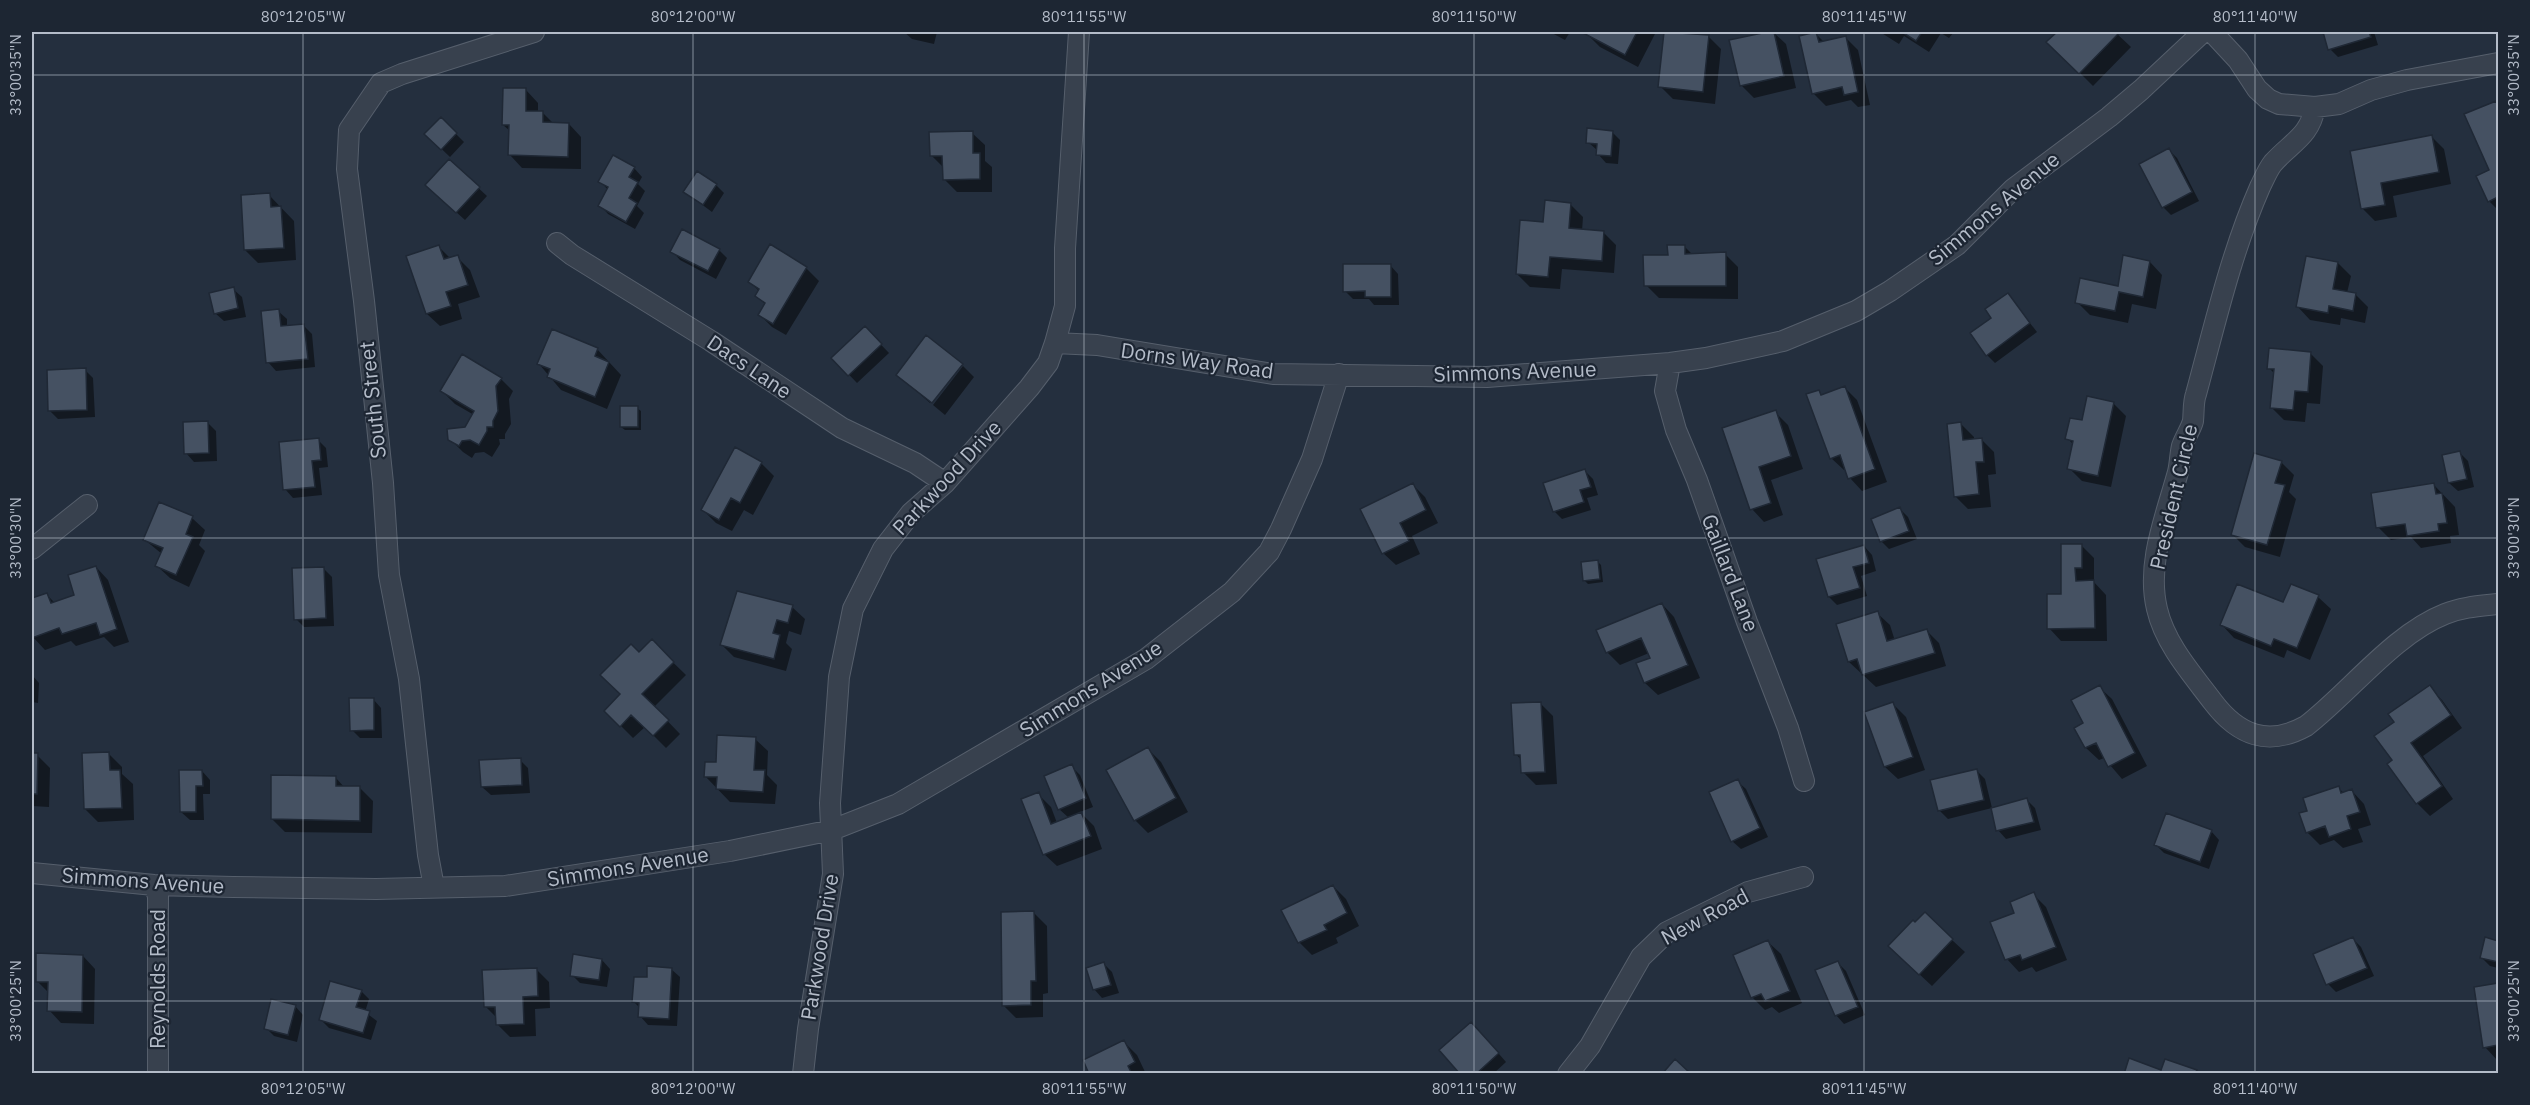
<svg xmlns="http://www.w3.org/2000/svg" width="2530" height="1105" font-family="'IBM Plex Sans',sans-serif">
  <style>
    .shadow { fill: #0007 }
    .building { fill: #455162; stroke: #1f2835; stroke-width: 1.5 }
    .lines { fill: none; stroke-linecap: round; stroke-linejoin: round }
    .street-casing { stroke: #565f6c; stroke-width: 22 }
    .street { stroke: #38414e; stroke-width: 20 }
    .ticks { fill: none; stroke: #b4bcc9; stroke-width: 1.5; stroke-opacity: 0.45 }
    .labels { text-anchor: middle; stroke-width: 4.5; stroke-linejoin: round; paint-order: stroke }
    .street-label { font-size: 21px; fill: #b4bcc9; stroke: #1d2633 }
    .neatline { fill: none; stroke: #b4bcc9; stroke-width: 2 }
    .ticks-label { font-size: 15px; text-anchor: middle; fill: #b4bcc9 }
  </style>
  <rect width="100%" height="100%" fill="#242f3e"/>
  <path class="shadow" d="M904,32h33l-3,12 -22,-5z
    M1550,32h20l-5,8z
    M1588,32h68l-18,35 -38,-20 -13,-13z
    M1666,32h19l3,2 21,3 12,12 -6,55 -42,-5 -13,-13z
    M1773,32l13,12 10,44 -42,10 -13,-13 -10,-44z
    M1880,32h74l-5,6 -8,-5 -12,19 -25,-16 -5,8z
    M2059,32h56l16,15 -38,39 -44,-44z
    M2324,32h50l4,13 -40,12 -8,-8z
    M1816,34l8,8 22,-4 12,12 12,55 -12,2 -7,-7 -25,6 -13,-13z
    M526,90l12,13v9h4l12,12h15l12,13v32l-59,-1 -12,-13v-24l-7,-6z
    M2495,102l3,4v104l-9,-9z
    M441,119l23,23 -14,15 -24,-23z
    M1612,132l8,8 -2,24 -12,-1 -8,-9v-3l-10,-9z
    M972,133l13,12v16l7,6v25h-35l-13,-13v-11l-13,-13z
    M2431,136l13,13 7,35 -58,12 4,21 -22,4 -12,-12 -12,-57z
    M2169,150l8,8 22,43 -28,14 -8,-8z
    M449,161l38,35 -22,24 -30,-27z
    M634,168l8,9 -4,7 7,7 -8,15 7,7 -9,16 -27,-15 -8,-9 8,-15 -8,-9z
    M716,185l8,8 -12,19 -27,-20z
    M269,195l25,26 2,39 -38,3 -13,-13z
    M1570,204l13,13 -1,14 22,2 12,12 -2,28 -52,-4 -2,20 -30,-2 -13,-13 27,-50z
    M1684,246l9,9 32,-1 13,13v32l-79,-1 -13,-13 23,-29z
    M439,247l12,12 6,-2 13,13 10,27 -22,7 4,15 -22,7 -13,-12z
    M719,250l8,8 -11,21 -36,-19 -8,-9z
    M2150,262l12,13 -6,34 -24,-5 -4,19 -38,-8 -13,-13 42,-14z
    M2338,263l13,13 -4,17 9,2 12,12 -3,16 -24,-5 -1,7 -30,-5 -12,-13z
    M1390,265l8,9 1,31h-25l-5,-6h-16l-8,-8z
    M806,268l13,13 -33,54 -14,-8 -12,-12 6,-10 -9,-9 2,-5 -9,-9z
    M233,289l9,8 4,20 -22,4 -9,-8z
    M2008,295l29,37 -42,31 -8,-8 6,-37z
    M278,311l9,8v8l16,-2 9,9 3,33 -39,4 -8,-9z
    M865,328l24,25 -32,30 -24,-25z
    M597,349l24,26 -14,34 -46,-19 -22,-26z
    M2311,354l12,12 -3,38 -13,-1 -2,19 -21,-2 -13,-13 4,-33 -6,-6z
    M961,364l-31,39 -32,-28z
    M963,366l11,11 -29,38 -12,-10z
    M85,370l8,8 2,39 -37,2 -9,-9z
    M501,379l12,12 -4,8 2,25 -6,10v5h-6l1,5 -8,13 -8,-5 -9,1 -3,5 -9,-6 -13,-13 16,-10 8,-14 -19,-11 -13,-13z
    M1845,388l12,12 30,82 -25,9 -12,-13 -3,-8h-3l-13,-12 -13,-67 5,5z
    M2113,403l13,13 -15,71 -29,-6 -13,-13 5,-23 -7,-7z
    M637,408l4,3v19h-16l-4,-3z
    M1775,412l13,13 15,44 -32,11 12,35 -19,7 -12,-13 -28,-80z
    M207,422l9,9 1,30 -23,1 -8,-9z
    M1961,424l13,13v3l7,-1 13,13 2,22 -8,1 3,32 -23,2 -13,-13z
    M318,440l8,8 2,19 -9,1 3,27 -29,3 -8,-9z
    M736,449l25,14 13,13 -21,39 -9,-5 -12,21 -16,-8 -13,-13z
    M2460,453l8,8 6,26 -16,4 -9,-8z
    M2281,462l13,13 -5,17 7,7 -16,58 -35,-10 -12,-12z
    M1585,471l8,8 5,16 -11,3 4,12 -29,9 -8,-8z
    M1413,485l12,12 13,26 -26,13 8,18 -24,11 -13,-12z
    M2434,485l21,22 4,28 -9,1 1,7 -30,5 -10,-11 -20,3 -13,-13z
    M1900,509l8,8 9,22 -28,10 -8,-8z
    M192,518l13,12 -6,15 6,6 -16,36 -19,-9 -13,-12 5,-12 -17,-14z
    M2081,545l13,13v22h-2l14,15 1,46h-46l-12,-13z
    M1864,546l8,9 4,16 -15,5 6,20 -30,9 -8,-8z
    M1597,561l4,4 2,17 -15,2 -4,-4z
    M96,567l12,13 21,62 -15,5 -10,-10 -28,9 -5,-5 -26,9 -13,-14v-36l15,-5 8,8 21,-7z
    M324,569l8,8 2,49 -30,1 -8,-8z
    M2318,597l13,12 -21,51 -23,-10 -3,8 -50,-20 -12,-13 62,-21z
    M1662,604l12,13 26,61 -42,17 -13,-12 -7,-19 14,-5 -3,-6 -29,12 -13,-13z
    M792,607l13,12 -4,16 -12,-4 -3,12 6,6 -6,22 -52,-14 -13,-13z
    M1877,613l13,12 5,16 32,-10 12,12 7,23 -70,21 -27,-25z
    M652,642l34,33 -32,32 26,27 -14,14 -21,-21 -12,11 -27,-27 16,-17 17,-39z
    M32,675l7,8 -1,20 -6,-1z
    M2099,687l13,12 35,67 -25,13 -18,-21 -5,2 -13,-12 -1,-24z
    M2429,687l13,13 20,28 -39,28 30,43 -23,17 -13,-13 -23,-42 2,-38z
    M373,699l8,9 1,30h-22l-8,-8z
    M1540,703l13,13 4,68 -21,1 -13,-13 -1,-11 -6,-7z
    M1893,704l13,13 19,53 -27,9 -13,-12 -19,-54z
    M755,739l13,12 -1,24 10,10 -2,19 -45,-2 -25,-26 12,-12z
    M1148,749l13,13 27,50 -40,21 -13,-13z
    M109,754l13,13v7l11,10 1,36 -36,2 -13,-13z
    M32,755h5l13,13 -1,39 -17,-1z
    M520,760l8,8 2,25 -39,2 -9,-8z
    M1071,766l9,9 13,32 -13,5 14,14 8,23 -45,17 -13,-12 -6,-60 13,13 6,16 12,-5 -10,-9z
    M202,771l8,9v14h-7l1,26h-14l-9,-8z
    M1977,771l8,8 7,29 -44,11 -9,-9z
    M336,778l9,10h15l13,13 -1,32 -87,-1 -13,-13z
    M1737,781l9,8 22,48 -27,12 -9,-8z
    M2338,788l6,5 8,-2 12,13 7,21 -13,4 5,13 -20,6 -9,-8 -14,5 -13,-13 2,-20z
    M2027,800l8,8 6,22 -35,9 -8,-9z
    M2211,831l8,9 -10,29 -45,-16 -8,-8z
    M1333,886l13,13 13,27 -23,12 2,5 -26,12 -13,-13z
    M2033,894l13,13 21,53 -31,12 -4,-5 -13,5 -12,-13z
    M1034,913l13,13 1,67 -5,1v23l-27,1 -13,-13z
    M2353,939l8,8 13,29 -38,16 -8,-8z
    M2486,939l12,3v26l-8,-2 -9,-9z
    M1952,940l13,12 -33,34 -29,-27z
    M1768,942l13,12 21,49 -23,10 -7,-6 -7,3 -13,-13z
    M83,956l12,13 -1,55 -33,-1 -12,-13v-17l-12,-12z
    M602,960l8,9 -3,18 -27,-4 -8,-8z
    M1838,963l8,8 19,44 -21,9 -8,-9z
    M1104,964l8,8 7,21 -17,5 -8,-9z
    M536,969l13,13 1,26 -15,1 1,27 -26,1 -13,-13v-6l-11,-11z
    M671,969l9,8 -3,49 -29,-1 -8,-9v-8l-6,-6 14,-23z
    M2498,985v75h-1l-12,-13 -10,-59z
    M361,991l8,8 -4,13 12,9 -6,19 -42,-12 -8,-8z
    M295,1006l8,9 -6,27 -23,-6 -8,-8z
    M1480,1032l26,30 -13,12h-31z
    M1124,1042l13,13 9,19h-55z"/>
  <path class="building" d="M1587,32h50l-12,23 -40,-21z
    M1664,32l45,3 -6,57 -45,-5z
    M1767,32h7l10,44 -44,10 -11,-46z
    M1816,32l3,10 27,-6 12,56 -14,3 -2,-8 -30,7 -13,-58z
    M1902,32h20l-6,9z
    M2057,32h60l2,1 -40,41 -33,-32z
    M2323,32h46l2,5 -43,13z
    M503,88h23v23h17v11l26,1 -1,34 -60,-2 1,-30h-7z
    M2496,101l2,6v90l-10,5 -12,-26 13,-6 -25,-56z
    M441,117l16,16 -16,17 -17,-16z
    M1587,128l26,3 -2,25 -15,-1 1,-11 -11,-1z
    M973,131v22h7v26l-37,1 -1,-24h-12l-1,-24z
    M2432,135l7,37 -58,11 4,22 -24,4 -11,-58z
    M2169,148l23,44 -30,16 -23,-44z
    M613,155l22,12 -6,10 9,5 -9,16 8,5 -11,19 -28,-16 10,-19 -10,-5z
    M449,159l31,28 -24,26 -31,-28z
    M697,171l20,13 -14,21 -20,-13z
    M270,193l1,14 10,-1 3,42 -40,2 -3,-55z
    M1545,200l26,3 -2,25 35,3 -2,30 -52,-4 -2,20 -32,-3 4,-54 23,2z
    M682,229l38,20 -12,22 -38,-19z
    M770,244l37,23 -34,57 -15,-9 7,-12 -10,-7 4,-7 -11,-7z
    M439,245l5,14 14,-4 10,30 -22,7 5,14 -25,8 -20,-58z
    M1667,245h18v9l41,-2v34h-82l-1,-31h25z
    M2123,255l27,6 -7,36 -24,-5 -4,19 -40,-8 5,-25 38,8z
    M2306,256l32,6 -5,27 23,4 -3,18 -24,-5 -1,7 -32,-6z
    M1343,264h48v33h-26v-6l-22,1z
    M234,287l4,21 -24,6 -5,-21z
    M2008,293l22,30 -44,33 -16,-23 21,-15 -6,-9z
    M279,309l2,17 23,-2 4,35 -42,4 -5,-52z
    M865,326l17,18 -34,32 -17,-18z
    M552,329l46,19 -3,8 14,6 -14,35 -48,-20 3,-8 -13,-5z
    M926,335l37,29 -31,39 -36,-28z
    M2269,348l42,4 -3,40 -13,-1 -2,19 -23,-2 4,-39h-7z
    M462,354l40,24 -6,8 2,25 -5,10v6h-6v4l-8,14 -9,-5 -8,1 -3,5 -11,-6 -1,-11 18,-2 9,-16 -34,-20z
    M86,368l1,42 -39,1 -1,-41z
    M1845,386l30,83 -27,10 -8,-24 -10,4 -24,-65 13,-4 2,5z
    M2087,396l27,6 -16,74 -31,-7 6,-28 -8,-2 5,-21 12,2z
    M620,406h18v21h-18z
    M1776,410l15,46 -32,11 12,36 -21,7 -28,-82z
    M208,421l1,32 -25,1 -1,-32z
    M1961,422l2,18 19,-2 2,24h-8l3,32 -25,3 -7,-73z
    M319,438l2,22 -9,1 3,26 -32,3 -4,-48z
    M735,447l27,15 -22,41 -9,-5 -12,22 -18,-10z
    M2460,451l7,28 -19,4 -6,-28z
    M2254,453l28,8 -7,22 10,2 -18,60 -36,-10z
    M1585,469l6,18 -11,3 4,12 -31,10 -10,-29z
    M1413,483l13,27 -26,13 9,18 -27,13 -22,-45z
    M2434,483l2,11 6,-1 5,30 -9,1 1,7 -32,5 -2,-12 -29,4 -5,-35z
    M159,502l34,14 -7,18 7,3 -17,38 -21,-9 8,-18 -20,-8z
    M1900,507l9,24 -29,11 -9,-23z
    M2061,544h21v24h-7l1,13 18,-1 1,48 -48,1v-35h14z
    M1864,545l5,18 -16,4 7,21 -32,9 -12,-38z
    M1598,560l2,19 -17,2 -2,-19z
    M96,566l21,63 -17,6 -4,-12 -34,11 -3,-6 -27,10v-40l15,-5 4,10 23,-8 -6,-20z
    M324,567l2,51 -32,2 -2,-52z
    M2237,584l46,18 8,-18 28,11 -22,53 -23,-9 -3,7 -51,-21z
    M737,591l56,14 -5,18 -11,-3 -4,13 7,2 -6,24 -54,-14z
    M1662,603l26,62 -44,18 -8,-20 14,-5 -9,-20 -35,15 -10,-23z
    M1878,611l9,30 40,-12 8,24 -73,22 -5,-16 -9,3 -12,-38z
    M652,639l22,23 -32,32 27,26 -16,16 -22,-21 -11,12 -16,-16 16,-17 -20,-19 31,-31 8,8z
    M2100,685l35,68 -27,14 -12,-24 -11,5 -11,-20 9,-5 -12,-23z
    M2430,685l21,30 -40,28 31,43 -26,18 -29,-40 5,-4 -18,-24 20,-14 -6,-8z
    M349,698h25v32l-24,1z
    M1541,702l4,70 -24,1 -1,-18h-6l-3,-52z
    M1893,702l20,55 -29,10 -20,-55z
    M717,735l39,2 -2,33h11l-2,22 -47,-3 1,-12h-13l1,-15h11z
    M1148,747l28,51 -42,23 -28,-51z
    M109,752l1,18h10l2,38 -38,1 -2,-56z
    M32,753h6l-1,41h-5z
    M521,758l1,27 -41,2 -2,-27z
    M1072,764l14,34 -28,12 -14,-34z
    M1977,769l7,31 -46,11 -8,-31z
    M179,770h23l1,16h-7v26h-16z
    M271,775l65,1v10h24v35l-89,-2z
    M1738,779l22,49 -29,14 -22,-50z
    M2339,786l2,7 11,-4 8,23 -13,4 4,13 -22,8 -4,-11 -19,7 -7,-20 8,-2 -4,-13z
    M1039,792l12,32 30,-12 10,24 -48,19 -22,-56z
    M2027,798l7,24 -38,9 -5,-23z
    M2166,813l46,17 -12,32 -46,-17z
    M1333,885l14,28 -23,12 3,5 -29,13 -17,-33z
    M2034,892l22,55 -34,13 -2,-5 -15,5 -15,-38 24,-9 -4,-11z
    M1034,911l2,70h-5v24l-29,1 -1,-94z
    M1925,912l28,27 -34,36 -31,-29 25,-26 2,2z
    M2353,937l14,31 -41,17 -13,-31z
    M2485,937l13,4v21l-18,-4z
    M1768,940l22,51 -25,10 -4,-7 -10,4 -18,-43z
    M36,953l47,2 -1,57 -35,-1 1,-29h-12z
    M573,954l29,5 -3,21 -29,-4z
    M1838,961l20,46 -23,9 -20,-46z
    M1104,962l7,23 -18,5 -7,-22z
    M647,966l25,2 -3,51 -31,-2 1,-14 -7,-1 2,-25h13z
    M537,968l1,28 -15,1 1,27 -28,1 -1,-18h-11l-2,-37z
    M330,981l32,9 -6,17 14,4 -7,22 -44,-13z
    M2498,983v62l-15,3 -9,-61z
    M271,999l25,6 -8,30 -24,-6z
    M1471,1022l28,31 -23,21h-16l-21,-24z
    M1124,1040l11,22 -7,4 4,8h-43l-6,-14z
    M2129,1058l32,12 4,-11 32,11 -2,4h-71z
    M1675,1059l16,15h-29z"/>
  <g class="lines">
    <defs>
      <path id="street" d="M2212,32l26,28 19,29 11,10 11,5 36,3 24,-3 32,-14 36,-10 91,-17
        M2315,107c-5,29 -23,35 -42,56 -5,6 -9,16 -13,24 -29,66 -45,137 -64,207 -3,8 -2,18 -3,27 -2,8 -8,16 -11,25 -2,8 -2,18 -4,26 -12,44 -32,91 -21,137 8,35 35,65 56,93 25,33 55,45 93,24 43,-33 88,-92 139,-112 17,-7 35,-8 53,-10
        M557,243l15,12 139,86 131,87 73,35 30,20
        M1055,343l42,2 176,29 214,3 183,-14 36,-5 77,-17 73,-30 34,-20 67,-46 56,-56 96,-72 32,-27 62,-58
        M1670,363l-5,28 11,39 21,50 50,142 41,106 16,53
        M32,549l55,-44
        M32,873l122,12 79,2 143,2 129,-3 225,-35 102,-21 66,-26 248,-145 86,-67 37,-40 12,-23 31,-70 27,-85
        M154,885l4,11v178
        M434,887l-6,-32 -19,-176 -20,-104 -6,-92 -19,-182 -17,-132 2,-39 32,-47 21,-9 132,-42
        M803,1074l5,-45 25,-155 -3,-71 9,-126 14,-68 30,-60 28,-36 34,-30 84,-95 19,-25 7,-20 10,-37v-58l14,-216
        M1568,1074l22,-28 51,-89 26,-25 81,-40 55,-15"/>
    </defs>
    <use href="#street" class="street-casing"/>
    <use href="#street" class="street"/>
  </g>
  <path class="ticks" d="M303,32v1042M693,32v1042M1084,32v1042M1474,32v1042M1864,32v1042M2255,32v1042M32,75h2466M32,538h2466M32,1001h2466"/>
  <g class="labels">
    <g class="street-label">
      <text transform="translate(1994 209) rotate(-40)" y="7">Simmons Avenue</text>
      <text transform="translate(1197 361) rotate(8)" y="7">Dorns Way Road</text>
      <text transform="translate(749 367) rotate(34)" y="7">Dacs Lane</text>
      <text transform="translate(1515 372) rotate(-2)" y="7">Simmons Avenue</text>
      <text transform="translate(373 400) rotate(-96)" y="7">South Street</text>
      <text transform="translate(947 478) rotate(-47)" y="7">Parkwood Drive</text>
      <text transform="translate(2174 497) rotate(-77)" y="7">President Circle</text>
      <text transform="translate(1730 573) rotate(69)" y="7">Gaillard Lane</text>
      <text transform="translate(1091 689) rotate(-32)" y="7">Simmons Avenue</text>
      <text transform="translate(628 867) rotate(-9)" y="7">Simmons Avenue</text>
      <text transform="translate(143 881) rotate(4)" y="7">Simmons Avenue</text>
      <text transform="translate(1705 917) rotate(-28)" y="7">New Road</text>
      <text transform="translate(820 947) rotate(-81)" y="7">Parkwood Drive</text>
      <text transform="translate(158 979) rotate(-90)" y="7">Reynolds Road</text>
    </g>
  </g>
  <rect width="2530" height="1105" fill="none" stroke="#1d2633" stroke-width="66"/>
  <rect x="33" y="33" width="2464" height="1039" class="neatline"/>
  <g class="ticks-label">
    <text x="303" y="22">80°12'05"W</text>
    <text x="693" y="22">80°12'00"W</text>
    <text x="1084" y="22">80°11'55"W</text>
    <text x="1474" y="22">80°11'50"W</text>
    <text x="1864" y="22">80°11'45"W</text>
    <text x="2255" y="22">80°11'40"W</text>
    <text transform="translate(16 75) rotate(-90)" y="5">33°00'35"N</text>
    <text transform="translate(2514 75) rotate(-90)" y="5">33°00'35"N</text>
    <text transform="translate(16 538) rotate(-90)" y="5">33°00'30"N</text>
    <text transform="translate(2514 538) rotate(-90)" y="5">33°00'30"N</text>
    <text transform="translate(16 1001) rotate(-90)" y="5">33°00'25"N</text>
    <text transform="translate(2514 1001) rotate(-90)" y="5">33°00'25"N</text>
    <text x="303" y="1094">80°12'05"W</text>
    <text x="693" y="1094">80°12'00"W</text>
    <text x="1084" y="1094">80°11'55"W</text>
    <text x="1474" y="1094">80°11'50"W</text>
    <text x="1864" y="1094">80°11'45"W</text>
    <text x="2255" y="1094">80°11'40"W</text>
  </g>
</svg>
